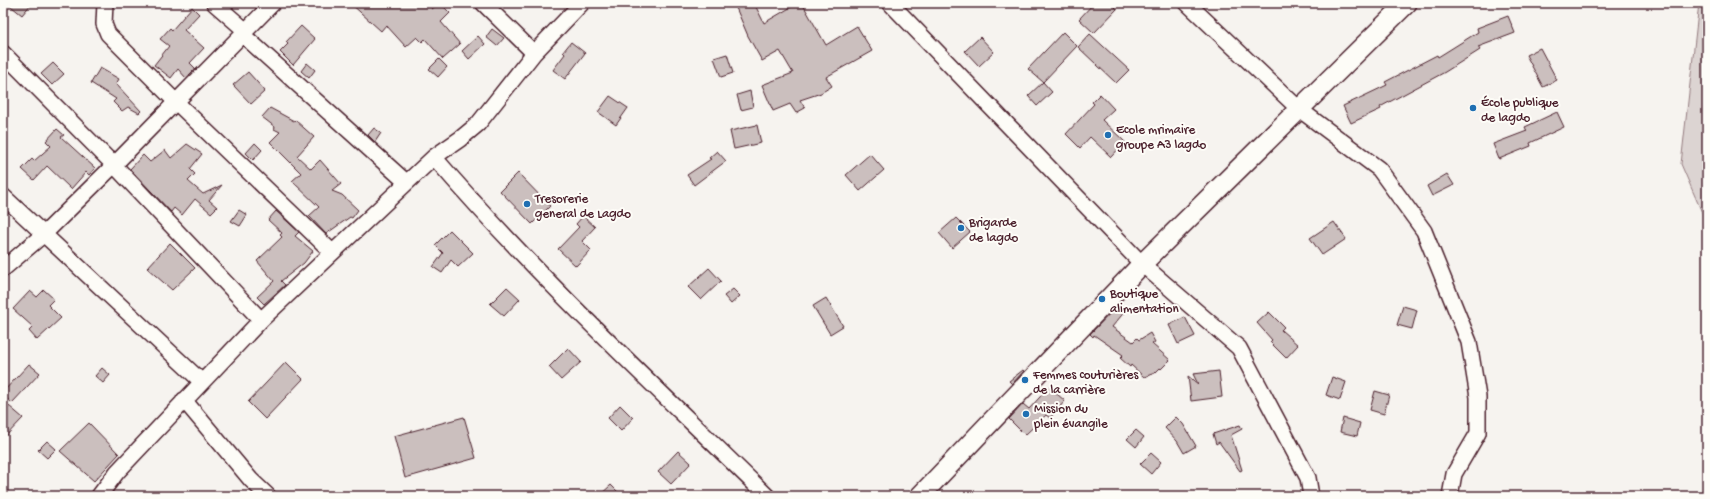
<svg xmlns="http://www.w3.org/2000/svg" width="1710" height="499" font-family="'Gochi Hand',sans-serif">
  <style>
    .green { fill: #dcd4d2; stroke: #937a7e }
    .building { fill: #cbbfbe; stroke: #4a1f2b }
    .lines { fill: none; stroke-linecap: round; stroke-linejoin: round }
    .minor-casing { stroke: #4a1f2b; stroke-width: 18 }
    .major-casing { stroke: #4a1f2b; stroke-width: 22 }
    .minor { stroke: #fdfcf7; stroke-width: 15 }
    .major { stroke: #fdfcf7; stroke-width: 19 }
    .poi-dot { fill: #1f6fb2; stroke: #fdfcf7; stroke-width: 1.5 }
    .labels { text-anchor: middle; stroke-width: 4; stroke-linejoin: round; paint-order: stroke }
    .poi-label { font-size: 13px; fill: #4a1f2b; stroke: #fdfcf7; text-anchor: start }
  </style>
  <rect width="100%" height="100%" fill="#f6f3ef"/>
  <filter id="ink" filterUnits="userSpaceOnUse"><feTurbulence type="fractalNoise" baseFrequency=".025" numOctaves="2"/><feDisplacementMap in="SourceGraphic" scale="8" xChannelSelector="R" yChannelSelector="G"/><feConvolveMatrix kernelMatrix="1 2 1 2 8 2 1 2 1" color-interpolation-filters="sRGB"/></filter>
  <g filter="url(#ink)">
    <path class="green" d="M1699,3h8v221l-26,-60z"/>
    <path class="building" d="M7,3h25l-10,12z
      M350,3h76l6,6 8,-6 10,10 -9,9 19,22 -17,15 -18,-20 -3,3 -5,-5 -11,10 -20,-22 -5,6z
      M734,3h20l10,20 34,-20h4l24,42 31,-19 15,25 -46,26 6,9 -11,7 -21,7 5,8 -9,5 -6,-9 -17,7 -11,-26 31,-12 -13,-22 -18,10 -14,-25z
      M1094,3h17l6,6 -23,24 -15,-14z
      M192,7l7,7 -15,16 20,18 -14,15 6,6 -3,2 -7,7 -8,-9 -7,9 -17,-13 15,-19 -9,-7 10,-11 2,2z
      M1508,16l7,17 -37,14 2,3 -35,22 -65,35 1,2 -30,14 -8,-17 44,-21 -2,-3 52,-27 1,2 40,-25 -1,-4z
      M301,26l14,13 -22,26 -13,-13 8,-8 -2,-2z
      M492,29l12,9 -7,8 -11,-9z
      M1063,32l14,14 -34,36 -15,-13z
      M1090,34l39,36 -13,13 -38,-36z
      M478,36l7,8 -16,15 -7,-8z
      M980,37l14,15 -15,14 -14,-15z
      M571,42l14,11 -20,26 -12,-9 12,-16 -2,-2z
      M1540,48l17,32 -14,7 -17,-32z
      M727,54l6,19 -12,4 -7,-19z
      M439,59l8,8 -9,10 -9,-8z
      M53,63l11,11 -12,11 -11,-11z
      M307,63l8,7 -6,8 -8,-7z
      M100,68l19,11 -3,5 25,27 -2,2 -11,-6 -6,4 -9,-9 3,-3 -25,-16z
      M248,72l17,19 -14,13 -18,-19z
      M1043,82l9,10 -15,14 -9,-10z
      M750,91l3,16 -12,3 -4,-15z
      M1100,94l14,15 -12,11 23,22 -14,15 -21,-20 -10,11 -14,-14 28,-30 -2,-2z
      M610,96l18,12 -12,17 -18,-13z
      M270,108l24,13 1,-1 19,17 -17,19 14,13 9,-9 21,24 -9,7 10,4 16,15 -6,8 -2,-1 -24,17 -17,-18 10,-9 -27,-26 9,-8 -31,-31 10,-10 -6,-3 1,-2 -13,-10z
      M1557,112l7,15 -34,16 1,3 -32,13 -6,-15 34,-13 -2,-4z
      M757,125l4,18 -27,6 -4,-18z
      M374,128l7,5 -6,9 -7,-7z
      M57,129l7,6 -3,2 34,31 -6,7 -3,-3 -15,17 -24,-23 -13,14 -12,-11 10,-10 2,2 17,-15 -5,-5z
      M255,143l7,7 -9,10 -7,-7z
      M187,144l15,10 -12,15 5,5 -7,7 15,13 19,-9 -13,15 8,7 -6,6 -16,-14 -13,16 -8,-7 -3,4 -41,-43 13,-14 7,7 15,-12 6,8z
      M717,151l9,10 -32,24 -7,-10 24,-16 -2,-1z
      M870,154l14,16 -24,21 -14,-16z
      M518,173l32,33 -18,18 -32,-33z
      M1447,174l7,11 -22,11 -5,-10z
      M239,210l8,5 -7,11 -9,-5z
      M276,211l23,21 -4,4 18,15 -9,12 -23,18 4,4 -21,19 -7,-7 17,-16 -17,-20 25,-24 -2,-2 2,-2 -14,-13z
      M583,216l12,11 -13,14 9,9 -15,16 -18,-17 21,-22 -3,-3z
      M956,218l14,14 -18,16 -13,-15z
      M1334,222l12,17 -24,16 -12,-17z
      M450,230l23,23 -15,14 -7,-7 -9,13 -9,-6 10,-14 -8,-8z
      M170,243l25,25 -23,22 -25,-22z
      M709,268l12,13 -20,19 -13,-13z
      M507,287l13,12 -16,17 -14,-12z
      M733,289l7,7 -9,8 -7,-8z
      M44,290l10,9 -6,6 13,13 -24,22 -8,-9 4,-4 -20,-18 17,-18 7,6z
      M826,298l17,28 -13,8 -17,-28z
      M1119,304l7,6 -14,17 21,15 4,-4 2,2 11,-7 5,9 -3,2 18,16 -9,9 -1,-1 -5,5 -11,4 -13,-12 -1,2 -10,-9 3,-3 -29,-20 -1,2 -3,-3z
      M1403,306l14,4 -5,19 -15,-4z
      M1269,312l15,15 -3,3 17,15 -12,13 -16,-16 2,-2 -15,-17z
      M1185,317l10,19 -17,8 -9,-19z
      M568,348l13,14 -20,18 -12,-13z
      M286,362l17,17 -38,40 -17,-17z
      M29,364l11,9 -28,30 -9,-8v-3z
      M102,368l8,7 -7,8 -8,-7z
      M1023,370l1,1 -12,13 -3,-3z
      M1219,371l3,26 -31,4 -3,-25 10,8 -5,-10z
      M1332,377l14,5 -6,18 -14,-5z
      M1049,387l16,14 -15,17 -4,-3 -21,20 -16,-16 14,-15 6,5z
      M1375,391l14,4 -5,19 -14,-4z
      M620,405l13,13 -12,13 -13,-13z
      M9,406l14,12 -20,21v-27z
      M464,417l12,41 -71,20 -11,-42z
      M1176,417l7,7 13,22 -12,7 -7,-12 -12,-13z
      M1343,418l17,5 -3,13 -17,-4z
      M89,423l30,31 -25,27 -34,-30z
      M1240,425l2,4 -11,6 11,35 -2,1 -21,-29 -3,2 -3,-10z
      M1136,430l8,7 -8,10 -9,-8z
      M47,441l9,8 -9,9 -9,-8z
      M678,451l13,12 -20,21 -13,-12z
      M1151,453l10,9 -10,12 -11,-10z
      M611,485l11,11h-23z"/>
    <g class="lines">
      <defs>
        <path id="minor" d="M105,3l-1,21 4,10 68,68 156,150
          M214,3l32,28
          M483,3l51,50
          M890,3l252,261 97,84 69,130 3,18
          M1187,3l112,106 80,60 45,62 45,111 9,55v36l-24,41 -4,22
          M243,35l163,147
          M3,53l111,112 147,155
          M434,157c103,120 220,228 333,339
          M3,196l199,186
          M3,269l41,-35 70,-69 159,-162
          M184,400l67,80 17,16
          M99,496l18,-24 144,-152 173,-163 26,-18 18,-15 56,-71 48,-50"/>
        <path id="major" d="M920,496l222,-232 265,-261"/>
      </defs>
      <use href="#minor" class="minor-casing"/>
      <use href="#major" class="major-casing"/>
      <use href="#minor" class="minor"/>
      <use href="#major" class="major"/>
    </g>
  </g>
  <g class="poi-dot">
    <circle cx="1473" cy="108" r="4"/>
    <circle cx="1108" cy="135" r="4"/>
    <circle cx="527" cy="204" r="4"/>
    <circle cx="961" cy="228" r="4"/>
    <circle cx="1102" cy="299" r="4"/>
    <circle cx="1025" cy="380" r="4"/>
    <circle cx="1026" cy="414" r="4"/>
  </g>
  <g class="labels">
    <g class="poi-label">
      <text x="1481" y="106">École publique<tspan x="1481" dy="15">de lagdo</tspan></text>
      <text x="1116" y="133">Ecole mrimaire<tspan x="1116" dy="15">groupe A3 lagdo</tspan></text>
      <text x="535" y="202">Tresorerie<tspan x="535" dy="15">general de Lagdo</tspan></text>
      <text x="969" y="226">Brigarde<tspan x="969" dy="15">de lagdo</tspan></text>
      <text x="1110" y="297">Boutique<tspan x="1110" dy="15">alimentation</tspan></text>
      <text x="1033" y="378">Femmes couturières<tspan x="1033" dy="15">de la carrière</tspan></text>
      <text x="1034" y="412">Mission du<tspan x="1034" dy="15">plein évangile</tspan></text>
    </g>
  </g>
  <rect width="1710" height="499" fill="none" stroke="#fdfcf7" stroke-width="16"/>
  <rect x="8" y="8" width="1694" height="483" fill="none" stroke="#4a1f2b" stroke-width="1.5" filter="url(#ink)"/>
</svg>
